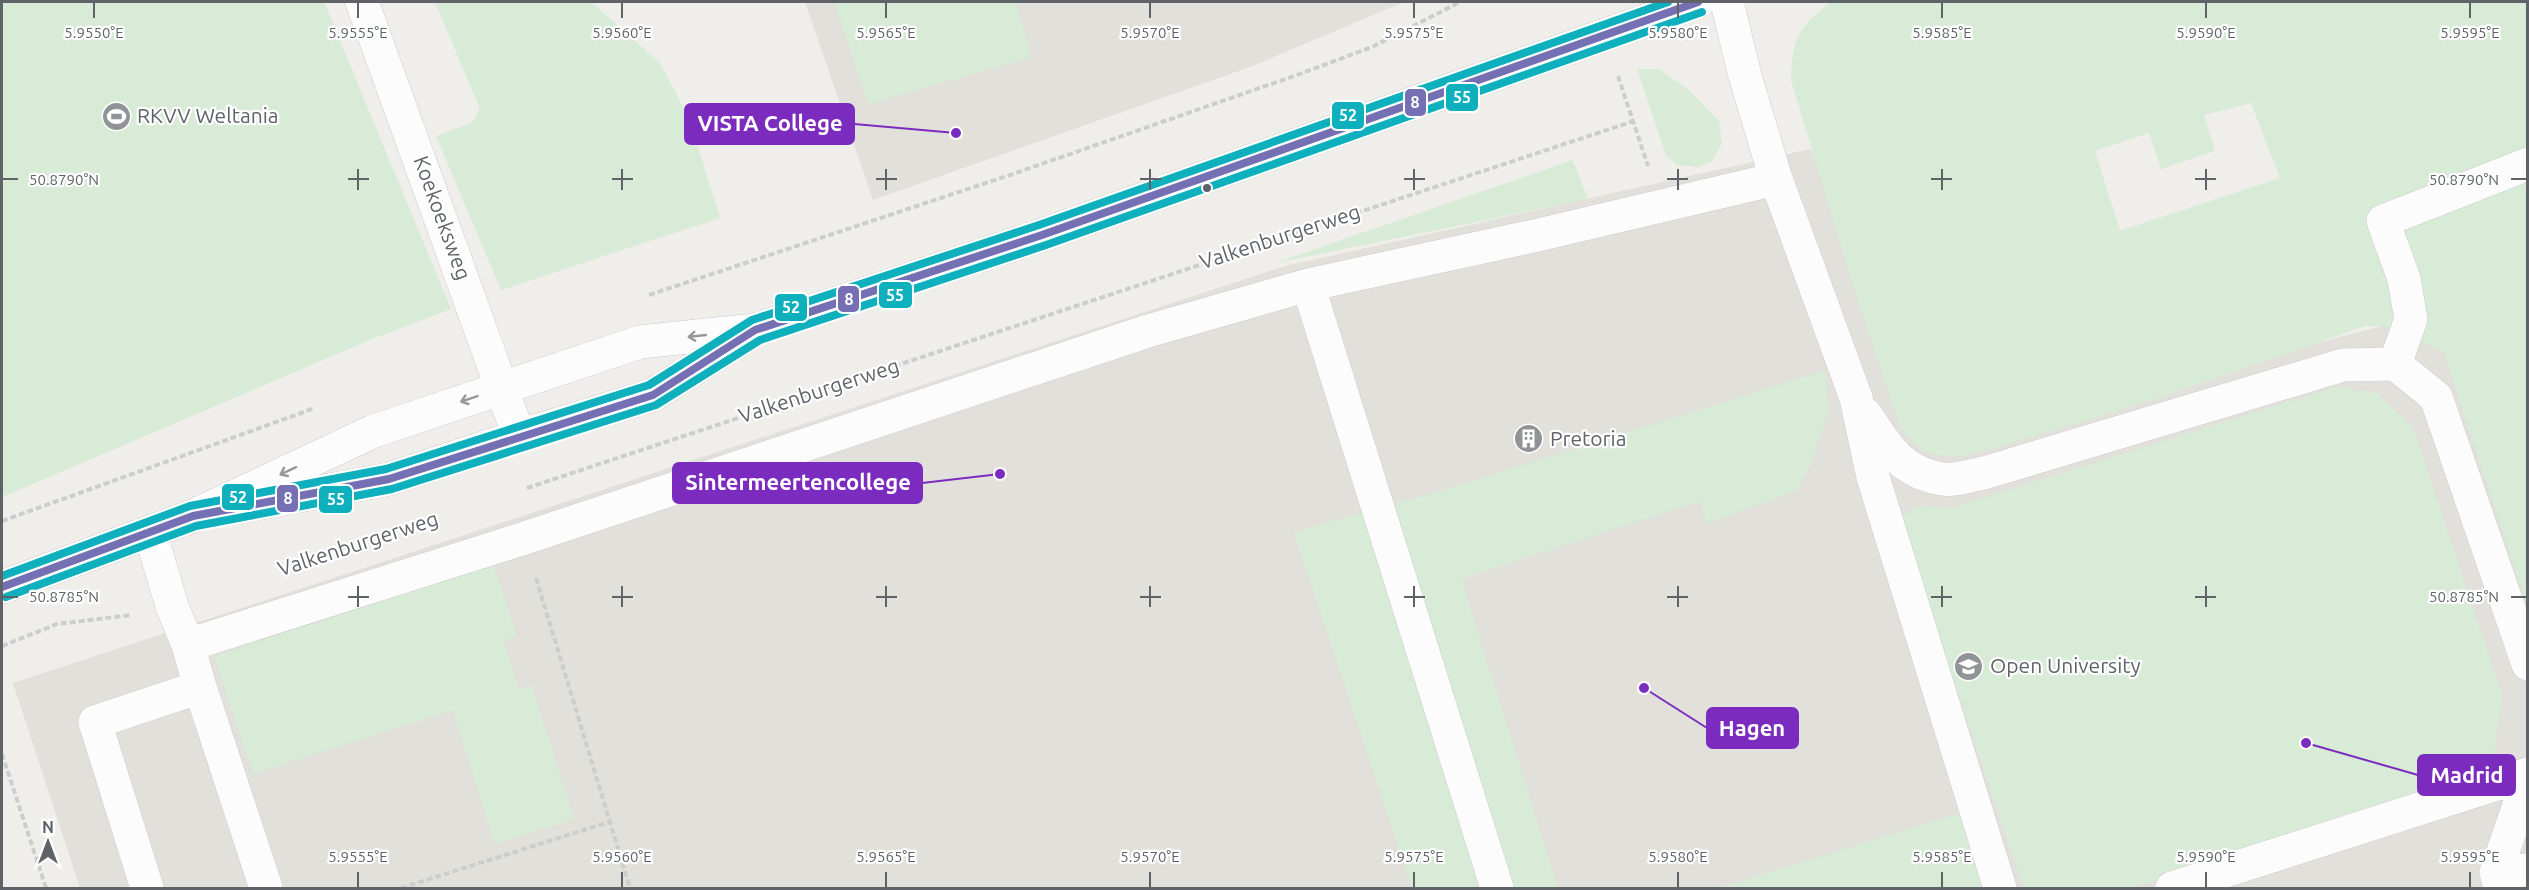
<svg xmlns="http://www.w3.org/2000/svg" width="2529" height="890" font-family="Ubuntu,sans-serif">
  <style>
    .education { fill: #e2e0da }
    .green { fill: #d8ebd6; fill-rule: evenodd }
    .lines { fill: none; stroke-linecap: round; stroke-linejoin: round }
    .minor-casing { stroke: #cbcccc; stroke-width: 34 }
    .path { stroke: #cacfcc; stroke-width: 4; stroke-dasharray: 6 3; stroke-linecap: butt }
    .minor { stroke: #fdfcfc; stroke-width: 33 }
    .bus-1-casing { stroke: #fff; stroke-width: 12 }
    .bus-2-casing { stroke: #fff; stroke-width: 12 }
    .bus-3-casing { stroke: #fff; stroke-width: 12 }
    .bus-1 { stroke: #7570b3; stroke-width: 8 }
    .bus-2 { stroke: #0eb0be; stroke-width: 8 }
    .bus-3 { stroke: #0eb0be; stroke-width: 8 }
    .oneway { stroke: #96999c }
    .ticks { fill: none; stroke: #5f6368; stroke-width: 2 }
    .bus-dot { fill: #5f6368; stroke: #fff; stroke-width: 2 }
    .labels { text-anchor: middle; stroke-width: 4.5; stroke-linejoin: round; paint-order: stroke }
    .poi-label { font-size: 21px; fill: #5f6368; stroke: #fff; text-anchor: start }
    .street-label { font-size: 21px; fill: #5f6368; stroke: #fff }
    .ticks-label { font-size: 15px; text-anchor: middle; fill: #5f6368; stroke: #fff; stroke-width: 4.5; stroke-linejoin: round; paint-order: stroke }
    .leader { fill: none; stroke: #7b2cbf; stroke-width: 2 }
    .callout-dot { fill: #7b2cbf; stroke: #fff; stroke-width: 2 }
    .callout { fill: #7b2cbf; stroke: #7b2cbf; stroke-width: 2 }
    .callout-label { font-size: 22px; text-anchor: middle; font-weight: bold; fill: #fff }
    .line-badge { stroke: #fff; stroke-width: 2 }
    .badge-label { font-size: 16px; text-anchor: middle; font-weight: bold; fill: #fff }
  </style>
  <rect width="100%" height="100%" fill="#efeeea"/>
  <path class="education" d="M805,2h599l-154,65 -377,133z
    M1811,149l118,295 530,-138 68,1v581h-2447l-67,-205 1272,-417z"/>
  <path class="green" d="M2,2h322l127,307 -81,31 -368,157z
    M435,2h156l69,61 29,55 31,100 -219,72 -65,-154 37,-14 7,-13z
    M834,2h181l17,55 -163,47z
    M1831,2h696v605l-83,-255 -61,-26h-18c-108,38 -215,77 -325,108 -22,7 -71,24 -93,22 -23,-1 -34,-12 -47,-30l-47,-141 -62,-205c2,-44 6,-51 40,-78zM2251,103l29,75 -160,53 -25,-80 54,-18 12,36 54,-18 -11,-36z
    M1637,69h22l30,21 30,31 3,23 -11,18 -13,5 -20,-2 -12,-9z
    M1573,160l15,39 -313,64z
    M1826,370l2,42 -18,54 -15,25 -88,33 -7,-23 -239,78 97,309h-146l-118,-356 139,-39z
    M2336,387l40,6 37,34 89,269 -11,80 -360,112h-107l-125,-370 22,-13 27,4z
    M493,564l24,72 -13,4 14,49 13,-4 43,134 -79,25 -42,-134 -200,64 -39,-118z
    M1960,813l25,75h-267z"/>
  <g class="lines">
    <defs>
      <path id="minor" d="M362,2l157,434
        M1727,2l18,74 31,103 80,219 17,79 127,411
        M1308,285l189,603
        M2395,364l16,-45 -7,-40 -21,-58 145,-57
        M1866,415c21,32 35,57 76,64 13,2 30,-4 42,-6l359,-108 52,-1 41,33 92,267
        M239,507l150,-28 130,-43 134,-41 95,-61
        M150,532l22,74 16,39
        M2,587l191,-71 181,-85 266,-89 115,-12 287,-95 656,-233
        M200,687l66,201
        M2496,872l32,-2
        M147,888l-52,-166 105,-35 -12,-42 337,-107 623,-207 160,-46 230,-50 238,-56
        M2172,888l356,-114
        M2500,888l-4,-16 32,-93"/>
    </defs>
    <use href="#minor" class="minor-casing"/>
    <path class="path" d="M1618,76l30,90
      M649,295l358,-119 290,-101 75,-28 88,-45
      M527,488l1107,-367
      M2,521l313,-113
      M536,578l94,310
      M2,646l55,-22 74,-9
      M2,754l44,134
      M401,888l208,-66"/>
    <use href="#minor" class="minor"/>
    <defs>
      <path id="bus-1" d="M2,587l191,-71 196,-37 264,-84 102,-65 287,-95 656,-233"/>
      <path id="bus-2" d="M6,597l190,-71 196,-37 264,-84 104,-65 286,-95 656,-233"/>
      <path id="bus-3" d="M2,576l188,-70 196,-37 263,-84 103,-65 287,-95 629,-223"/>
    </defs>
    <use href="#bus-1" class="bus-1-casing"/>
    <use href="#bus-2" class="bus-2-casing"/>
    <use href="#bus-3" class="bus-3-casing"/>
    <use href="#bus-1" class="bus-1"/>
    <use href="#bus-2" class="bus-2"/>
    <use href="#bus-3" class="bus-3"/>
  </g>
  <defs><path id="oneway-shaft" d="M-6 0H5M1.5-3L5.5 0L1.5 3" fill="none" stroke-width="1.6" stroke-linecap="round" stroke-linejoin="round" transform="scale(1.5)"/></defs>
  <g class="oneway">
    <use href="#oneway-shaft" transform="translate(697 336) rotate(174)"/>
    <use href="#oneway-shaft" transform="translate(469 399) rotate(161)"/>
    <use href="#oneway-shaft" transform="translate(288 471) rotate(155)"/>
  </g>
  <path class="ticks" d="M94,3v15M358,3v15M622,3v15M886,3v15M1150,3v15M1414,3v15M1678,3v15M1942,3v15M2206,3v15M2470,3v15M358,169v21M622,169v21M886,169v21M1150,169v21M1414,169v21M1678,169v21M1942,169v21M2206,169v21M3,179h15M348,179h21M612,179h21M876,179h21M1140,179h21M1404,179h21M1667,179h21M1931,179h21M2195,179h21M2511,179h15M358,586v21M622,586v21M886,586v21M1150,586v21M1414,586v21M1678,586v21M1942,586v21M2206,586v21M3,597h15M348,597h21M612,597h21M876,597h21M1140,597h21M1404,597h21M1667,597h21M1931,597h21M2195,597h21M2511,597h15M358,872v15M622,872v15M886,872v15M1150,872v15M1414,872v15M1678,872v15M1942,872v15M2206,872v15M2470,872v15"/>
  <defs>
    <symbol id="stadium-disc" viewBox="-11 -11 22 22"><circle r="9.5" fill="#919496" stroke="#fff"/><path d="M0-5a6.5 5 0 1 0 0 10a6.5 5 0 1 0 0-10ZM-3.5-1.8h7v3.6h-7Z" fill="#fff"/></symbol>
    <symbol id="building-disc" viewBox="-11 -11 22 22"><circle r="9.5" fill="#919496" stroke="#fff"/><path d="M-4-6H4V6H1V3H-1V6H-4ZM-2.5-4.3h1.7v1.8h-1.7ZM.8-4.3h1.7v1.8H.8ZM-2.5-1h1.7V.8h-1.7ZM.8-1h1.7V.8H.8Z" fill="#fff"/></symbol>
    <symbol id="university-disc" viewBox="-11 -11 22 22"><circle r="9.5" fill="#919496" stroke="#fff"/><path d="M0-5L7-2L0 1L-7-2ZM-4 1L0 2.5L4 1V4Q0 6-4 4Z" fill="#fff"/></symbol>
  </defs>
  <g fill-rule="evenodd">
    <use href="#stadium-disc" x="100" y="100" width="33" height="33"/>
    <use href="#building-disc" x="1512" y="422" width="33" height="33"/>
    <use href="#university-disc" x="1952" y="650" width="33" height="33"/>
  </g>
  <circle class="bus-dot" cx="1207" cy="188" r="5"/>
  <g class="labels">
    <g class="poi-label">
      <text x="137" y="123">RKVV Weltania</text>
      <text x="1550" y="446">Pretoria</text>
      <text x="1990" y="673">Open University</text>
    </g>
    <g class="street-label">
      <text transform="translate(442 218) rotate(70)" y="7">Koekoeksweg</text>
      <text transform="translate(1280 237) rotate(-18)" y="7">Valkenburgerweg</text>
      <text transform="translate(819 391) rotate(-18)" y="7">Valkenburgerweg</text>
      <text transform="translate(358 544) rotate(-18)" y="7">Valkenburgerweg</text>
    </g>
  </g>
  <g class="ticks-label">
    <text x="94" y="38">5.9550°E</text>
    <text x="358" y="38">5.9555°E</text>
    <text x="622" y="38">5.9560°E</text>
    <text x="886" y="38">5.9565°E</text>
    <text x="1150" y="38">5.9570°E</text>
    <text x="1414" y="38">5.9575°E</text>
    <text x="1678" y="38">5.9580°E</text>
    <text x="1942" y="38">5.9585°E</text>
    <text x="2206" y="38">5.9590°E</text>
    <text x="2470" y="38">5.9595°E</text>
    <text x="64" y="185">50.8790°N</text>
    <text x="2464" y="185">50.8790°N</text>
    <text x="64" y="602">50.8785°N</text>
    <text x="2464" y="602">50.8785°N</text>
    <text x="358" y="862">5.9555°E</text>
    <text x="622" y="862">5.9560°E</text>
    <text x="886" y="862">5.9565°E</text>
    <text x="1150" y="862">5.9570°E</text>
    <text x="1414" y="862">5.9575°E</text>
    <text x="1678" y="862">5.9580°E</text>
    <text x="1942" y="862">5.9585°E</text>
    <text x="2206" y="862">5.9590°E</text>
    <text x="2470" y="862">5.9595°E</text>
  </g>
  <path class="leader" d="M956 133L854 124M1000 474L922 483M1644 688L1707 728M2306 743L2418 775"/>
  <g class="callout-dot">
    <circle cx="956" cy="133" r="6"/>
    <circle cx="1000" cy="474" r="6"/>
    <circle cx="1644" cy="688" r="6"/>
    <circle cx="2306" cy="743" r="6"/>
  </g>
  <g class="callout">
    <rect x="685" y="104" width="169" height="40" rx="6"/>
    <rect x="673" y="463" width="249" height="40" rx="6"/>
    <rect x="1707" y="708" width="91" height="40" rx="6"/>
    <rect x="2418" y="755" width="97" height="40" rx="6"/>
  </g>
  <g class="callout-label">
    <text x="770" y="131">VISTA College</text>
    <text x="798" y="490">Sintermeertencollege</text>
    <text x="1752" y="736">Hagen</text>
    <text x="2467" y="783">Madrid</text>
  </g>
  <g class="line-badge">
    <rect x="1445" y="83" width="34" height="29" rx="6" fill="#0eb0be"/>
    <rect x="1404" y="88" width="23" height="29" rx="6" fill="#7570b3"/>
    <rect x="1331" y="101" width="34" height="29" rx="6" fill="#0eb0be"/>
    <rect x="878" y="281" width="35" height="28" rx="6" fill="#0eb0be"/>
    <rect x="837" y="285" width="23" height="28" rx="6" fill="#7570b3"/>
    <rect x="774" y="293" width="34" height="29" rx="6" fill="#0eb0be"/>
    <rect x="221" y="483" width="34" height="28" rx="6" fill="#0eb0be"/>
    <rect x="276" y="484" width="23" height="29" rx="6" fill="#7570b3"/>
    <rect x="318" y="485" width="35" height="29" rx="6" fill="#0eb0be"/>
  </g>
  <g class="badge-label">
    <text x="1462" y="103">55</text>
    <text x="1415" y="108">8</text>
    <text x="1348" y="121">52</text>
    <text x="895" y="301">55</text>
    <text x="849" y="305">8</text>
    <text x="791" y="313">52</text>
    <text x="238" y="503">52</text>
    <text x="288" y="504">8</text>
    <text x="336" y="505">55</text>
  </g>
  <rect width="2529" height="890" fill="none" stroke="#5f6368" stroke-width="6"/>
  <g transform="translate(48 842)" stroke="#ffffff" stroke-width="4.5" paint-order="stroke">
  <path d="M0-4.5L10 22L0 15L-10 22Z" fill="#5f6368"/>
  <text y="-9" font-size="16" font-weight="bold" text-anchor="middle" fill="#5f6368">N</text>
  </g>
</svg>
